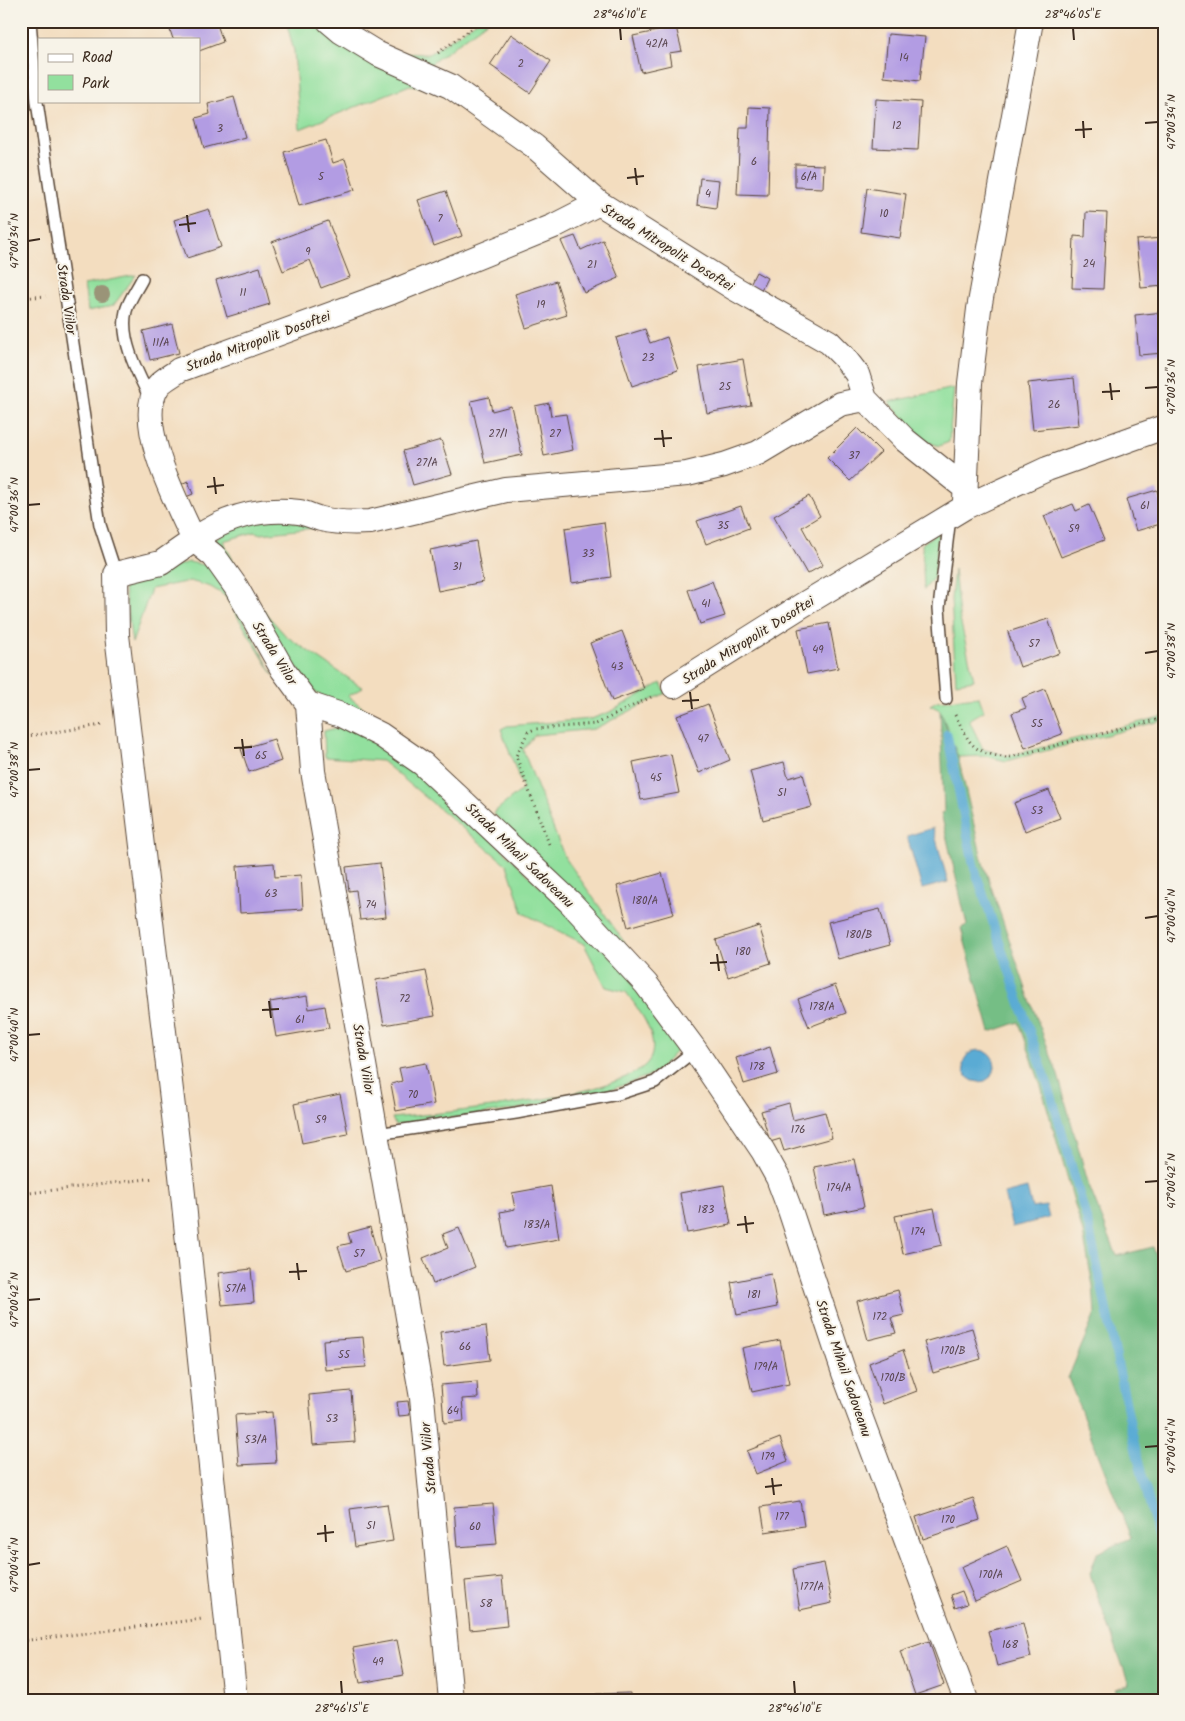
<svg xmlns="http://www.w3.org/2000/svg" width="1185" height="1721" font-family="Kalam,sans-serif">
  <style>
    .green { fill: #92e09e; stroke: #66855e }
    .forest { fill: #75be85; stroke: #587452 }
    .water { fill: #5aabd4; stroke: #4a6a79 }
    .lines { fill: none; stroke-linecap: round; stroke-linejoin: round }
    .stream { stroke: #5aabd4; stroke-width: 9 }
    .building { fill: #b29ce3 }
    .service-casing { stroke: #574536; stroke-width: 14 }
    .minor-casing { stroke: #574536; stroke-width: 26 }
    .path { stroke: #574536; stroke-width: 3; stroke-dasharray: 1 4; stroke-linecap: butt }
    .service { stroke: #fff; stroke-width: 11 }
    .minor { stroke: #fff; stroke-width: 24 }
    .tree { fill: #9a9478 }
    .ticks { fill: none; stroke: #3b2a1e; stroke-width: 2 }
    .labels { text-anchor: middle; stroke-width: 4; stroke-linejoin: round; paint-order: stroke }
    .number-label { font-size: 11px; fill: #59464f }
    .street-label { font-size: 14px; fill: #3b2a1e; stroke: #f7f3e8 }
    .neatline { fill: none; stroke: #3b2a1e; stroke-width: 2 }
    .ticks-label { font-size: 12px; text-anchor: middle; fill: #3b2a1e }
  </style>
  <rect width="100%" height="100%" fill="#f7f3e8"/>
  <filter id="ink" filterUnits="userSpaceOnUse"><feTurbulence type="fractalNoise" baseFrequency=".02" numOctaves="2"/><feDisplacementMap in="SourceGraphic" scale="10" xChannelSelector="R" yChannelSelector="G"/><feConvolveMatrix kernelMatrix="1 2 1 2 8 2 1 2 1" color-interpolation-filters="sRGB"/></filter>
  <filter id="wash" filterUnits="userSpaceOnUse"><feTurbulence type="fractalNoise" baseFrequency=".0096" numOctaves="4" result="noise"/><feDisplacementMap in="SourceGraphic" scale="20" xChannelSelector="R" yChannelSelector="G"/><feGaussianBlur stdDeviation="1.12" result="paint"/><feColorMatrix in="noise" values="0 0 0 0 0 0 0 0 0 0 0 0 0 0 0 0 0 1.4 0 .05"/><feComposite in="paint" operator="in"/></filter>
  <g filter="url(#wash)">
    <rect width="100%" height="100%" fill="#f3ddbf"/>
    <path class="green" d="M286,21h32l110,67 -18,-3 -110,44 -6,-78z
      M477,21h11l-59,44 -28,-12 28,1z
      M136,275l-23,31 -25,5 -4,-26z
      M954,388l-5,54 -10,4 -17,-6 -33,-38z
      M282,518l33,10 -54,6 -6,-2 -32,9 31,59 32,36 77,52 -15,8 42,33 -74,-36 -44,-59 -52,-77 -4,-18 20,-14z
      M939,531l-5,46 -10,13 -2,-46z
      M189,562l20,4 22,30 43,80 -49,-80 -14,-9 -21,-6 -39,8 -19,54 -8,-55 11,-9z
      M954,569l5,46 15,65 -18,3 -5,-84z
      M661,683l5,10 -72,36 -59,6 -12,15 41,106 79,113 -150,-156 30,-24 -22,-60 6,-3 84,-7 19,-7z
      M979,697l5,14 -15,9 14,29 25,7 156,-40v4l-158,41 -20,-5 -28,1 -18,-47 -10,-5 7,-4z
      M348,725l89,60 196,193 47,69 -24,26 -43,16 -100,21 -118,15 -3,-7c45,-5 243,-20 259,-61 8,-22 -13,-48 -25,-65l-20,-5 -22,-43 -61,-31 -16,-48 -125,-104 -57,-4 -1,-26z"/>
    <path class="forest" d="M940,710l18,47 25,106 44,129 31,83 31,111 28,70 36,-9 11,30v423h-46l-3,-11 14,-5 -39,-110 7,-21 34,-15 -63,-160 27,-64 -2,-28 -10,-53 -42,-147 -22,-64 -29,10 -29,-104 6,-3 -26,-112 3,-1z"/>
    <path class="water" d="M933,828l15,54 -26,7 -15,-53z
      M963 1066a16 16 0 1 1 32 0a16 16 0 1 1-32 0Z
      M1027,1188l5,20 14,-2 3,12 -37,9 -8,-33z"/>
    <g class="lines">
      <path class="stream" d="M947,734l27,133 78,230 38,134 46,220 28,108"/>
    </g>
    <g id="blocks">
      <path class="building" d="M167,21h49l7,21 -24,9v-12h-26z
        M753,21h42v1l-41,6z
        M676,27l6,24 -13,2 2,12 -30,7 -8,-36z
        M511,34l40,27 -21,32 -40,-28z
        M888,34l37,3 -5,44 -36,-4z
        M234,97l11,40 -41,11 -8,-30 14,-4 -2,-10z
        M876,99l45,3 -3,48 -45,-2z
        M749,107l21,1 -2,87 -31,-1 3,-66h8z
        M326,140l7,23 12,-4 10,31 -56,16 -15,-54z
        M795,164l29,1 -1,23 -28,-1z
        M700,178l19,2 -3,28 -19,-3z
        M867,188l39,6 -6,44 -39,-6z
        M446,191l16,45 -28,10 -16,-46z
        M209,209l12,38 -34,11 -13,-38z
        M1086,212l21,1 -4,76 -31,-1 2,-52 11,1z
        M328,221l22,56 -29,11 -11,-28 -27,11 -11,-29z
        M575,236l6,14 22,-10 16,38 -35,15 -23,-52z
        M1163,238l1,48 -23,2 -5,-48z
        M260,267l10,37 -43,13 -11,-37z
        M756,272l11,6 -7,14 -11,-6z
        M556,281l11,34 -41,13 -11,-34z
        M1164,312v41l-25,2 -4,-40z
        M172,324l7,29 -29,7 -7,-29z
        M645,329l5,14 17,-6 11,33 -46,16 -16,-48z
        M743,359l8,46 -44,8 -8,-46z
        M1074,378l5,47 -46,5 -5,-47z
        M489,397l3,14 19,-5 11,49 -37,8 -14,-62z
        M549,403l2,13 15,-2 7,36 -29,6 -9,-50z
        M857,428l24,24 -31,29 -23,-23z
        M441,440l11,34 -39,11 -10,-34z
        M188,481l5,13 -7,3 -5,-13z
        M1157,490l7,22v11l-28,8 -10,-32z
        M809,496l11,20 -18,11 21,38 -16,9 -33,-58z
        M1073,504l3,7 13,-6 15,35 -43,17 -17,-41z
        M741,506l8,22 -43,16 -9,-23z
        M604,522l7,55 -39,6 -7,-55z
        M476,541l7,41 -45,9 -8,-41z
        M712,581l13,35 -25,8 -12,-34z
        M1048,619l12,34 -40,14 -12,-35z
        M829,623l9,45 -31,6 -9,-45z
        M622,631l22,58 -32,12 -22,-58z
        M1045,689l17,45 -37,14 -13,-35 14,-5 -4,-10z
        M708,704l22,56 -31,13 -22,-57z
        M274,739l7,22 -32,11 -8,-23z
        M671,754l8,39 -38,7 -8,-38z
        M784,762l4,16 15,-4 9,33 -49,13 -13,-49z
        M1049,790l11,28 -35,13 -11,-28z
        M274,863l1,14 26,-2 2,34 -63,4 -3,-47z
        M380,863l6,54 -26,3 -4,-30 -7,1 -3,-24z
        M662,873l12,41 -46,13 -11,-41z
        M880,909l10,36 -52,14 -10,-37z
        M759,926l12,37 -43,14 -12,-37z
        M426,971l9,45 -51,9 -8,-45z
        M835,985l11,28 -37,14 -11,-28z
        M307,996l2,13 16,-3 4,22 -53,9 -6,-35z
        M770,1047l8,27 -34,10 -8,-26z
        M426,1063l8,41 -38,7 -5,-27 11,-3 -3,-13z
        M340,1094l8,40 -46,9 -8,-39z
        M789,1103l4,17 32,-8 7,26 -48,13 -4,-12 -10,3 -9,-31z
        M854,1159l10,48 -40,8 -10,-48z
        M724,1185l7,40 -44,8 -7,-40z
        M551,1186l8,53 -53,9 -6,-36 15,-3 -3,-16z
        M934,1208l8,37 -39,9 -8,-38z
        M370,1227l10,34 -34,10 -8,-25 13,-3 -3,-10z
        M459,1228l16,39 -42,17 -10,-26 25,-10 -5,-14z
        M251,1269l3,33 -32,3 -4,-32z
        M771,1274l6,33 -40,8 -6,-33z
        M898,1290l6,25 -13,3 5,15 -28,7 -11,-39z
        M486,1326l4,34 -46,6 -4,-34z
        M972,1328l9,31 -48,14 -9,-31z
        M363,1337l3,30 -41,3 -2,-30z
        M780,1340l9,44 -37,8 -10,-44z
        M903,1350l14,41 -34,13 -14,-41z
        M477,1382l1,16 -16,1 2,22 -20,2 -3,-38z
        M351,1391l4,51 -42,3 -4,-50z
        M408,1401l2,14 -11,1 -2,-14z
        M272,1412l4,51 -37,2 -4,-50z
        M780,1438l8,23 -32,13 -9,-23z
        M973,1498l7,22 -57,19 -7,-22z
        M800,1501l4,25 -39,6 -4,-25z
        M387,1504l6,37 -38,6 -5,-38z
        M493,1504l4,40 -40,3 -3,-40z
        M1007,1546l15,35 -47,20 -14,-34z
        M824,1563l8,40 -32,7 -7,-41z
        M502,1577l5,49 -37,4 -5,-49z
        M962,1591l5,13 -12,4 -4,-13z
        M1023,1623l8,34 -34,9 -9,-35z
        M397,1640l7,35 -44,8 -7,-35z
        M929,1641l15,44 -29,10 -15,-44z
        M630,1693v7h-33l-1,-6z"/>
    </g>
  </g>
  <g filter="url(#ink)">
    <use href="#blocks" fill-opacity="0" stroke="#574536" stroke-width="1"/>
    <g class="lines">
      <defs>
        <path id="service" d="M30,21l7,81 63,423 16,49
          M142,279c-5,10 -13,21 -16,32 -7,28 13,65 25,89
          M946,699l-7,-91 11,-91
          M377,1134l139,-21 102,-19 37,-12 40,-32"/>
        <path id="minor" d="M329,21l13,11 36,22 72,32 84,60 65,57 135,85 95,54 14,14 14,18 8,25 40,41 60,48
          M599,203l-45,23 -162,66 -213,78c-6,5 -17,10 -21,16 -25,36 20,119 36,154 31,-23 66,-33 105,-28 7,1 14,5 22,7 16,4 32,4 49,3l136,-32 181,-16 37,-9 34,-12 82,-49 25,-5
          M965,501l5,-118 9,-74 52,-288
          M674,686l127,-80 164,-99 82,-38 117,-42
          M308,704l33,11 40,20 42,29 147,138 76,82 49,66 68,101 15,27 12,32 54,163 122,327
          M235,1700l-54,-525 -64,-540 -1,-61 45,-11 33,-23 20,16 22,31 47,83 25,34 5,67 109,627 29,302"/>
      </defs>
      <use href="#service" class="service-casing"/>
      <use href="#minor" class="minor-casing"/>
      <path class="path" d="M438,53l44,-32
        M21,298l25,-2
        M955,715c17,32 15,35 51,43l158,-40
        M21,737l81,-12
        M549,844l-33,-88 12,-24 7,-3 61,-5 55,-27
        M21,1194l134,-16
        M21,1641l181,-22"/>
      <use href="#service" class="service"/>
      <use href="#minor" class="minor"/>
    </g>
    <circle class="tree" cx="102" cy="294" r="8"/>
  </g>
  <path class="ticks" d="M620,28l1,12M1073,28l1,12M1083,121l1,17M1145,123l13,-1M1075,130l17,-1M635,168l2,17M627,178l17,-2M187,215l2,17M179,225l17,-2M28,241l12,-2M1110,383l2,17M1145,388l13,-1M1102,392l18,-1M662,430l2,17M654,439l18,-1M214,477l2,17M207,487l17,-2M28,505l12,-1M1145,653l13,-2M690,692l2,17M682,701l17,-1M242,739l2,17M234,748l18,-1M28,770l12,-1M1145,918l13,-2M717,954l2,17M710,963l17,-1M269,1001l2,17M262,1010l17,-1M28,1035l12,-1M1145,1182l13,-1M745,1216l2,17M737,1225l17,-2M297,1263l2,17M289,1272l18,-1M28,1300l12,-1M1145,1447l13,-1M772,1478l2,17M765,1487l17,-2M325,1525l1,17M317,1534l17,-2M28,1565l12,-2M341,1681l1,13M794,1681l1,13"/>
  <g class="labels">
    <g class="number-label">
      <text x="657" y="47">42/A</text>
      <text x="904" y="61">14</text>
      <text x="521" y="67">2</text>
      <text x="897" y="129">12</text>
      <text x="220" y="132">3</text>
      <text x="754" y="165">6</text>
      <text x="321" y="180">5</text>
      <text x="809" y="180">6/A</text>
      <text x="708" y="197">4</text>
      <text x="884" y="217">10</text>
      <text x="440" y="222">7</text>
      <text x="308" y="255">9</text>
      <text x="1089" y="267">24</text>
      <text x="592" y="268">21</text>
      <text x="243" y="296">11</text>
      <text x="541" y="308">19</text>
      <text x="161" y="346">11/A</text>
      <text x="648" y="361">23</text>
      <text x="725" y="390">25</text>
      <text x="1054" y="408">26</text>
      <text x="498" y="437">27/1</text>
      <text x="555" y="437">27</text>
      <text x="854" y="459">37</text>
      <text x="427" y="466">27/A</text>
      <text x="1145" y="509">61</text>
      <text x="723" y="529">35</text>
      <text x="1074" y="532">59</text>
      <text x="588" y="557">33</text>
      <text x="457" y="570">31</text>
      <text x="706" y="607">41</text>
      <text x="1034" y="647">57</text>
      <text x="818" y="653">49</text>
      <text x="617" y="670">43</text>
      <text x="1037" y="727">55</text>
      <text x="703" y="742">47</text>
      <text x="261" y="759">65</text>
      <text x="656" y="781">45</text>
      <text x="782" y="796">51</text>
      <text x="1037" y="814">53</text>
      <text x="271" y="897">63</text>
      <text x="645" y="904">180/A</text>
      <text x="371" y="908">74</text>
      <text x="859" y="938">180/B</text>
      <text x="743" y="955">180</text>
      <text x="405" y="1002">72</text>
      <text x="822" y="1010">178/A</text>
      <text x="300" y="1023">61</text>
      <text x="757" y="1070">178</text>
      <text x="413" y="1098">70</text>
      <text x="321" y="1123">59</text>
      <text x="798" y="1133">176</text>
      <text x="839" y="1191">174/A</text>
      <text x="706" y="1213">183</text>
      <text x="537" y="1228">183/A</text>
      <text x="918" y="1235">174</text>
      <text x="359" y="1257">57</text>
      <text x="236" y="1292">57/A</text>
      <text x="754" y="1298">181</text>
      <text x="880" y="1320">172</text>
      <text x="465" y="1350">66</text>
      <text x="953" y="1354">170/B</text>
      <text x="344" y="1358">55</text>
      <text x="766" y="1370">179/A</text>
      <text x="893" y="1381">170/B</text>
      <text x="453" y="1414">64</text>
      <text x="332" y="1422">53</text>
      <text x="256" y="1443">53/A</text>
      <text x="768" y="1460">179</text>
      <text x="782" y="1520">177</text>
      <text x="948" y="1523">170</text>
      <text x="371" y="1529">51</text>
      <text x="475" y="1530">60</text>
      <text x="991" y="1578">170/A</text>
      <text x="812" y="1590">177/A</text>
      <text x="486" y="1607">58</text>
      <text x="1010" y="1648">168</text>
      <text x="378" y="1665">49</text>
    </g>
    <g class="street-label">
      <text transform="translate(668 247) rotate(32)" y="5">Strada Mitropolit Dosoftei</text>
      <text transform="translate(67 299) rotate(82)" y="5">Strada Viilor</text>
      <text transform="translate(258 341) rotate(-20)" y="5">Strada Mitropolit Dosoftei</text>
      <text transform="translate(748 640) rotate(-32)" y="5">Strada Mitropolit Dosoftei</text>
      <text transform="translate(275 653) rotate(58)" y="5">Strada Viilor</text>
      <text transform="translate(520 855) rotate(44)" y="5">Strada Mihail Sadoveanu</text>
      <text transform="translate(364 1059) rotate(80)" y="5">Strada Viilor</text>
      <text transform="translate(844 1368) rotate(71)" y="5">Strada Mihail Sadoveanu</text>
      <text transform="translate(428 1458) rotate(-95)" y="5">Strada Viilor</text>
    </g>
  </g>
  <rect width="1185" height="1721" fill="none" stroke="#f7f3e8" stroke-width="55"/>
  <rect x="38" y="38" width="162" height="65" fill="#f7f3e8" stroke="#aca397"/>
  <rect x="48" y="54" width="25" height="8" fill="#ffffff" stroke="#aca397"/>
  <text x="82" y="62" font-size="15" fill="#3b2a1e">Road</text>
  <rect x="48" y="75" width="25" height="15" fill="#92e09e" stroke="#aca397"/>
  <text x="82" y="88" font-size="15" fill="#3b2a1e">Park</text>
  <rect x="28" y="28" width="1130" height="1666" class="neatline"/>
  <g class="ticks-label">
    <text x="620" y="18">28°46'10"E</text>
    <text x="1073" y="18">28°46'05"E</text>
    <text transform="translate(1171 122) rotate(-90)" y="4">47°00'34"N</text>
    <text transform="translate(14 241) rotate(-90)" y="4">47°00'34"N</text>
    <text transform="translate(1171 387) rotate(-90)" y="4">47°00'36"N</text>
    <text transform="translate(14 505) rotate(-90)" y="4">47°00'36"N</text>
    <text transform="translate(1171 651) rotate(-90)" y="4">47°00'38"N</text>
    <text transform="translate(14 770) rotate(-90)" y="4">47°00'38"N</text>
    <text transform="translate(1171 916) rotate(-90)" y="4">47°00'40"N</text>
    <text transform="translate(14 1035) rotate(-90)" y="4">47°00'40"N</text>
    <text transform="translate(1171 1181) rotate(-90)" y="4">47°00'42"N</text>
    <text transform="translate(14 1300) rotate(-90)" y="4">47°00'42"N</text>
    <text transform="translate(1171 1446) rotate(-90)" y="4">47°00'44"N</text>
    <text transform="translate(14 1565) rotate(-90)" y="4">47°00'44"N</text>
    <text x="342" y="1712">28°46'15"E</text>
    <text x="795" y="1712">28°46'10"E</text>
  </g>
</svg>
